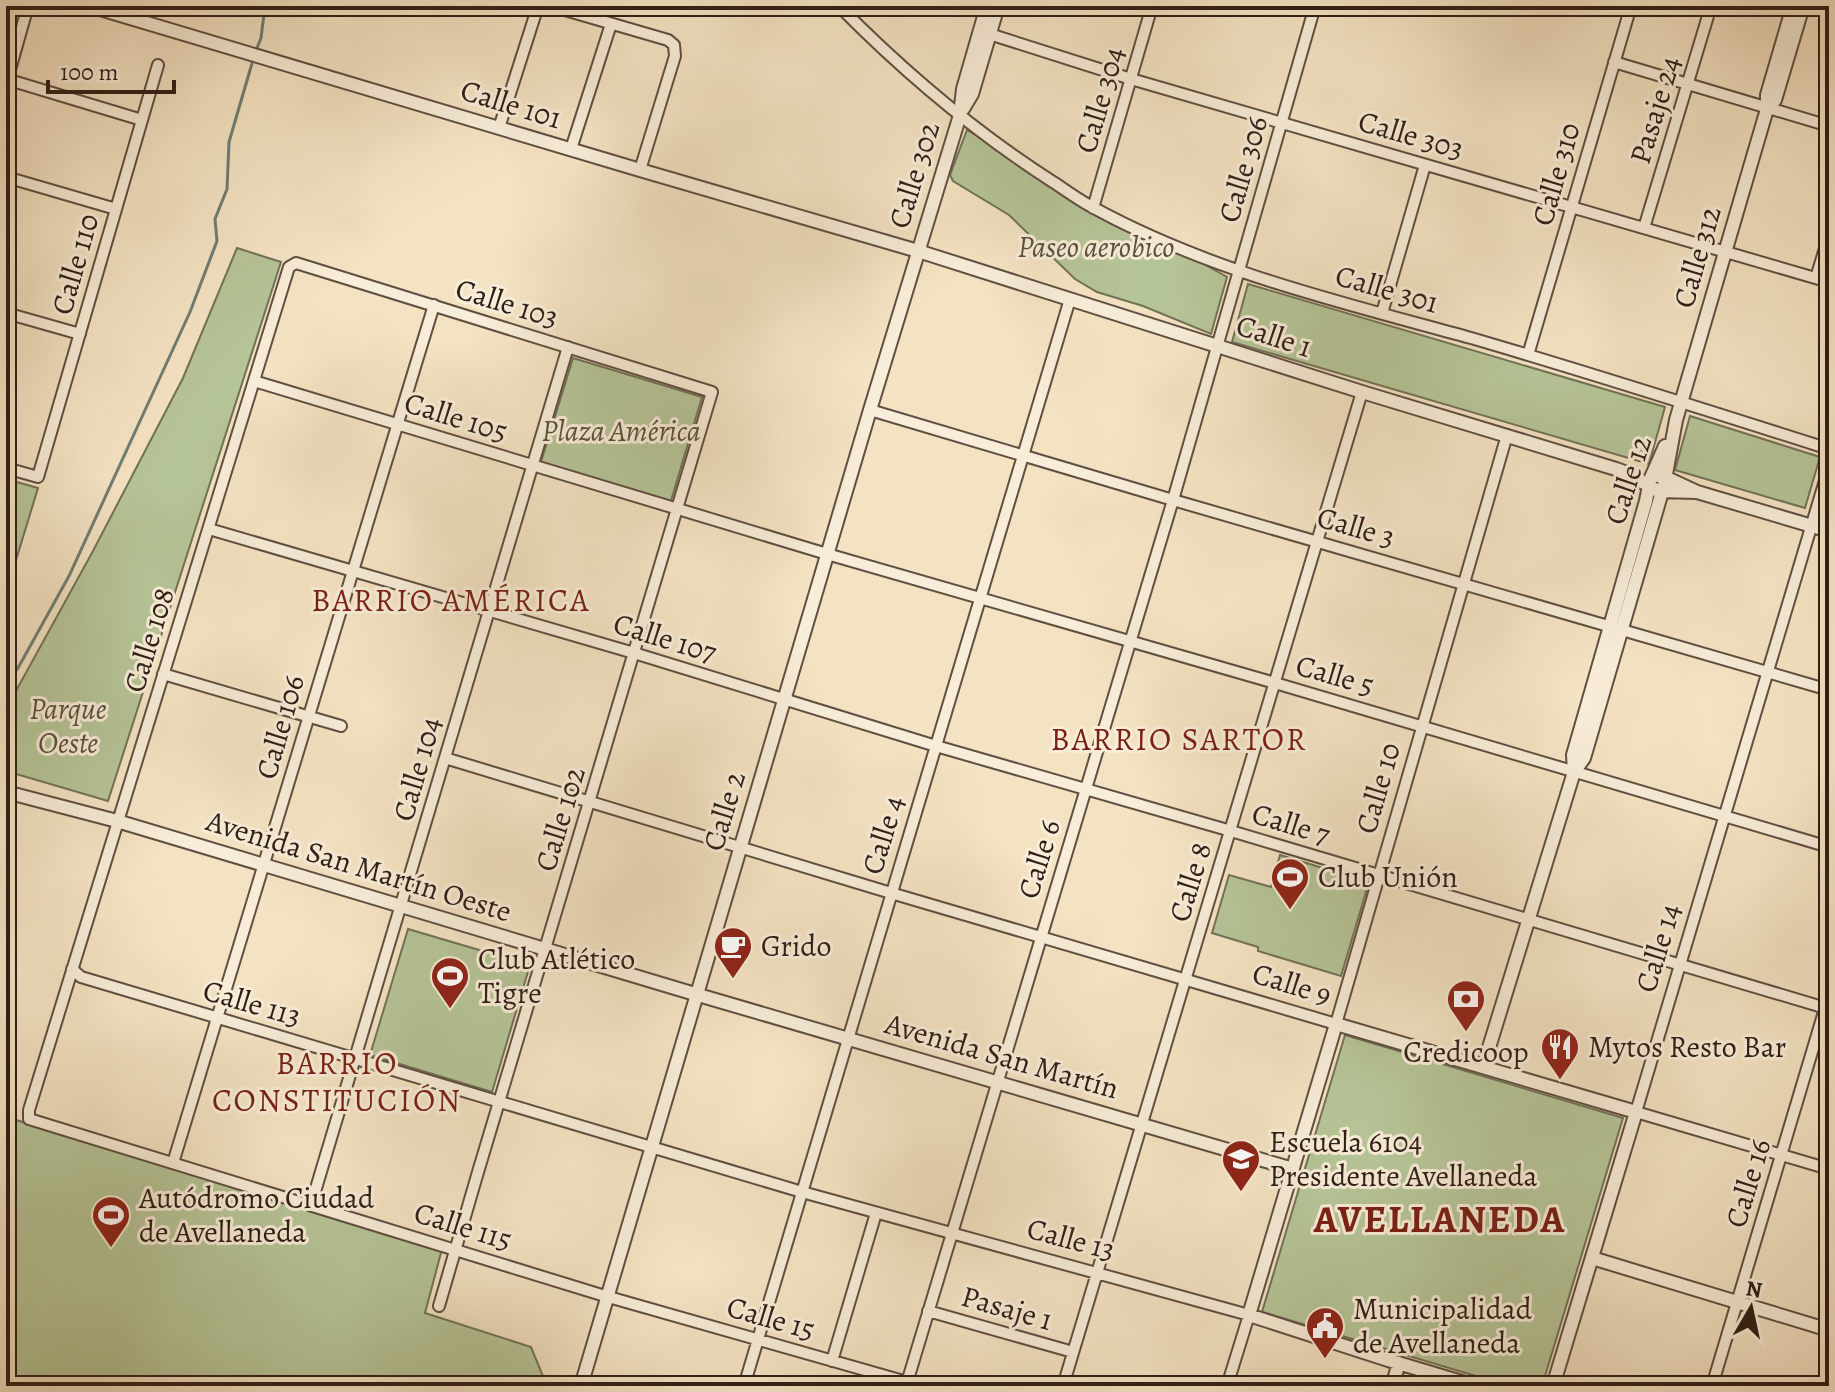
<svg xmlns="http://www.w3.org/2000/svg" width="1835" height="1392" font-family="Alegreya,serif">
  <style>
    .green { fill: #b6c598; stroke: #727258; stroke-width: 2 }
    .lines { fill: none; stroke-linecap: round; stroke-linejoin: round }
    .stream { stroke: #707e75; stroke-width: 3 }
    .minor-casing { stroke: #604f42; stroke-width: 14 }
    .tertiary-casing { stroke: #604f42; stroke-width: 16 }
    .minor { stroke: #f8edd8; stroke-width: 10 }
    .tertiary { stroke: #f8edd8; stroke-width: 12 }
    .labels { text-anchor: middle; stroke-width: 6; stroke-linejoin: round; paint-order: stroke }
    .street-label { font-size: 30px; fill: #2f1e17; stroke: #f8edd8 }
    .park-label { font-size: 30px; font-style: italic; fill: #58503e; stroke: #f8edd8 }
    .poi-label { font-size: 30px; fill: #2f1e17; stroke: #f8edd8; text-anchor: start }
    .neighbourhood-label { font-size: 32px; letter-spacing: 2px; fill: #7a1f14; stroke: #f8edd8 }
    .district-label { font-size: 38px; font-weight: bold; letter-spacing: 2px; fill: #7a1f14; stroke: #f8edd8 }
  </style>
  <rect width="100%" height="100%" fill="#f4e3c3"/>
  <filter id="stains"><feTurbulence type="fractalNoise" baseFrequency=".0025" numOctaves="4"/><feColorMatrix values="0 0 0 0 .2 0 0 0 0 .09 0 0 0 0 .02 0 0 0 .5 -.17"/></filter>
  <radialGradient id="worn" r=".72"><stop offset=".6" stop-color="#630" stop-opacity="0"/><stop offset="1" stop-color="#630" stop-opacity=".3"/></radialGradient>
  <path class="green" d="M967,130l260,147 -16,57 -68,-28 -46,-14 -22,-13 -66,-64 -56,-34 -3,-6z
    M237,248l44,14 -173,539 -102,-30v-62l87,-158 90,-173z
    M1248,284l417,123 -16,57 -417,-122z
    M573,358l129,39 -32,107 -130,-39z
    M1690,416l130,41 -15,51 -130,-38z
    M6,479l32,9 -32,105z
    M1280,855l89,27 -28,94 -83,-25v-4l-46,-14 17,-58 42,12z
    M408,929l122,36 -38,127 -122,-37z
    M1345,1035l278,83 -81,268h-33l-247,-74z
    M6,1117l436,132 -17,64 106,34 16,39h-541z"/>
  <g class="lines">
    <path class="stream" d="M255,53l6,-15 4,-32
      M6,683l12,-15 51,-92 121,-264 27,-71 -2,-22 12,-30 2,-47 24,-82
      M6,1342l12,44"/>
    <defs>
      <path id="minor" d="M551,6l117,34 6,5 1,11 -35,114
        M839,6c65,66 136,126 214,176 14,9 27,19 41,26 117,64 250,95 377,130 120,35 239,73 358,111
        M983,32l148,47 698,203
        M1614,62l215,64
        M6,79l136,41
        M6,84l22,-78
        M499,128l39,-122
        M571,149l40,-125
        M6,177l110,32
        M1093,208l59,-202
        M1644,228l67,-222
        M1816,278l13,-43
        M6,313l74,21
        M1382,313l43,-148
        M1528,355l103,-349
        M254,381l573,173 448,129 554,164
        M870,410l303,90 656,190
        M1829,467l-193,645 193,57
        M6,468l32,9 120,-412
        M209,529l425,124 302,93 295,85 598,178
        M163,674l178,52
        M445,758l446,135 445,131 171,-589
        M72,969l9,8 721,215 447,123 -22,71
        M173,1163c88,-285 173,-572 261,-858
        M311,1205l257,-858
        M439,1306l39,-134 234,-780 -416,-129 -7,4 -260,843v9l576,177 316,90
        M928,1311l145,41
        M832,1361l44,-148
        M744,1386l326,-1087
        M906,1386l267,-886 142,-494
        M1063,1386l299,-994
        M1712,1386l117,-391"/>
      <path id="tertiary" d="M90,6l550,164 278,81 444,141 254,77 11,4 31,18 39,1
        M963,109l9,-15 26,-88
        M1767,109l8,-9 28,-94
        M1658,476l11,3 28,13 132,39
        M1574,772l-1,-17 73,-254 4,-21 15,-34
        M6,792l111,29 578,173 598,175
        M1483,1067l91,-295 10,-14 80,-273 12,-65 91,-311v-14l26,-89
        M1592,1258l237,72
        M581,1386l289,-976 90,-295 3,-26 24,-83
        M1392,1386l7,-23
        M1475,1386l-87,-26 -139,-45 87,-291 300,88 -83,274"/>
    </defs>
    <use href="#minor" class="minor-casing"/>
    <use href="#tertiary" class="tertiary-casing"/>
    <use href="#minor" class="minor"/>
    <use href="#tertiary" class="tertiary"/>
  </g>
  <defs>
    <symbol id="stadium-pin" viewBox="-11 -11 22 30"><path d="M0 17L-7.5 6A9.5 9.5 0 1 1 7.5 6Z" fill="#8f2418" stroke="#f8edd8"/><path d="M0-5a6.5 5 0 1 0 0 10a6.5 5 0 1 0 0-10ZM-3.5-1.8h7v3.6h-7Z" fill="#fff"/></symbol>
    <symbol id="cafe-pin" viewBox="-11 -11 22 30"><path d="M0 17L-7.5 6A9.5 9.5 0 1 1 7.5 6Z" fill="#8f2418" stroke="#f8edd8"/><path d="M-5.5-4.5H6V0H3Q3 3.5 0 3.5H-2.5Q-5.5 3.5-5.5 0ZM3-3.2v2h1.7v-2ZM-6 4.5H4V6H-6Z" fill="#fff"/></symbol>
    <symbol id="bank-pin" viewBox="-11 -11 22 30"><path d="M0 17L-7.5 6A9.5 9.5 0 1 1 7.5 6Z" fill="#8f2418" stroke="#f8edd8"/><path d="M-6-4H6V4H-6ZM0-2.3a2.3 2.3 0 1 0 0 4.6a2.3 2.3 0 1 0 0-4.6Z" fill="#fff"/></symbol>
    <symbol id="restaurant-pin" viewBox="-11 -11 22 30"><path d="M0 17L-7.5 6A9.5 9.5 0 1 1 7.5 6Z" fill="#8f2418" stroke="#f8edd8"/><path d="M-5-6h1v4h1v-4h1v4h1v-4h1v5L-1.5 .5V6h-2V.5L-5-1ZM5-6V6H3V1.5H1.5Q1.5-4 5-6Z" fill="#fff"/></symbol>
    <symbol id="school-pin" viewBox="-11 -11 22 30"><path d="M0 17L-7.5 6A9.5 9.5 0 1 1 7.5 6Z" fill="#8f2418" stroke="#f8edd8"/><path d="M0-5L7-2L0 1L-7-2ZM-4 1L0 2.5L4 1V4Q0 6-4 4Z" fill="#fff"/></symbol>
    <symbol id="civic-pin" viewBox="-11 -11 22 30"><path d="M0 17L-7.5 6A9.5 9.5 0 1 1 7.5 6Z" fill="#8f2418" stroke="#f8edd8"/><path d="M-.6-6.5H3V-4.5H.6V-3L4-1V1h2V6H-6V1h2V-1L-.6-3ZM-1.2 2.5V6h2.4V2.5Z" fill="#fff"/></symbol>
  </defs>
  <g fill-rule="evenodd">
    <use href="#stadium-pin" x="1268" y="855" width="44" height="60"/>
    <use href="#cafe-pin" x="711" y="924" width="44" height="60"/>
    <use href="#stadium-pin" x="428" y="954" width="44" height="60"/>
    <use href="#bank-pin" x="1444" y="977" width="44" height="60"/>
    <use href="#restaurant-pin" x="1538" y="1025" width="44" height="60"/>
    <use href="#school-pin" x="1219" y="1137" width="44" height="60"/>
    <use href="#stadium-pin" x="89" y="1193" width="44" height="60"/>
    <use href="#civic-pin" x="1303" y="1304" width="44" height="60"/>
  </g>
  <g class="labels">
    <g class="street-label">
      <text transform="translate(1100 100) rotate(-74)" y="10">Calle 304</text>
      <text transform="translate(511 104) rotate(17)" y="10">Calle 101</text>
      <text transform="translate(1655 110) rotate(-73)" y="10">Pasaje 24</text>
      <text transform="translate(1411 135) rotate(16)" y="10">Calle 303</text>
      <text transform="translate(1243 169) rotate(-74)" y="10">Calle 306</text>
      <text transform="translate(1556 174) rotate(-74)" y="10">Calle 310</text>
      <text transform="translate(914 175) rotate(-73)" y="10">Calle 302</text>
      <text transform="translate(1697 257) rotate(-74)" y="10">Calle 312</text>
      <text transform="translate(75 264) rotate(-74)" y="10">Calle 110</text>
      <text transform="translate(1387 289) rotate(16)" y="10">Calle 301</text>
      <text transform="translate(507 303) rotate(17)" y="10">Calle 103</text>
      <text transform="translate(1274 336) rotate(18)" y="10">Calle 1</text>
      <text transform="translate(456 417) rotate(17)" y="10">Calle 105</text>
      <text transform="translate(1628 480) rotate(-72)" y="10">Calle 12</text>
      <text transform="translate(1356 527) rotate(16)" y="10">Calle 3</text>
      <text transform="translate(665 638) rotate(17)" y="10">Calle 107</text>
      <text transform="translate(149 640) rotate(-73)" y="10">Calle 108</text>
      <text transform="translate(1335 675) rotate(16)" y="10">Calle 5</text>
      <text transform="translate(280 727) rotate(-74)" y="10">Calle 106</text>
      <text transform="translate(417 769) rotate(-74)" y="10">Calle 104</text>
      <text transform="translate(1378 788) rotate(-74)" y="10">Calle 10</text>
      <text transform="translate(724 811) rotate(-73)" y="10">Calle 2</text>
      <text transform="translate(560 819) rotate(-73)" y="10">Calle 102</text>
      <text transform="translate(1291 824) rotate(17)" y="10">Calle 7</text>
      <text transform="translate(883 835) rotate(-73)" y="10">Calle 4</text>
      <text transform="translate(1039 859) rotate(-73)" y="10">Calle 6</text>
      <text transform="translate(359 866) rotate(17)" y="10">Avenida San Martín Oeste</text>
      <text transform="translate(1190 882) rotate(-73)" y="10">Calle 8</text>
      <text transform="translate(1658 948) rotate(-73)" y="10">Calle 14</text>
      <text transform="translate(1292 984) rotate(17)" y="10">Calle 9</text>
      <text transform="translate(252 1003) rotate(16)" y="10">Calle 113</text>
      <text transform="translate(1002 1056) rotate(16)" y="10">Avenida San Martín</text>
      <text transform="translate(1748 1183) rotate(-73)" y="10">Calle 16</text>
      <text transform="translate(463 1226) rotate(17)" y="10">Calle 115</text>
      <text transform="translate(1071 1239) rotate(15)" y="10">Calle 13</text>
      <text transform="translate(1007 1308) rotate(16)" y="10">Pasaje 1</text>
      <text transform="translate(771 1318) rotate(16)" y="10">Calle 15</text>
    </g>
    <g class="park-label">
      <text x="1096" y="257">Paseo aerobico</text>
      <text x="621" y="441">Plaza América</text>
      <text x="68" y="719">Parque<tspan x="68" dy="34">Oeste</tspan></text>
    </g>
    <g class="poi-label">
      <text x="1318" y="887">Club Unión</text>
      <text x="761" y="956">Grido</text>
      <text x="478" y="969">Club Atlético<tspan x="478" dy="34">Tigre</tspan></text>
      <text x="1588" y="1057">Mytos Resto Bar</text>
      <text x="1466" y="1062" text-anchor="middle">Credicoop</text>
      <text x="1269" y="1152">Escuela 6104<tspan x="1269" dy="34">Presidente Avellaneda</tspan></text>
      <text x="139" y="1208">Autódromo Ciudad<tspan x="139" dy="34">de Avellaneda</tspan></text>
      <text x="1353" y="1319">Municipalidad<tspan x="1353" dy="34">de Avellaneda</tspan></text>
    </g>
    <g class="neighbourhood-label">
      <text x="451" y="611">BARRIO AMÉRICA</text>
      <text x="1179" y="750">BARRIO SARTOR</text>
      <text x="337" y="1074">BARRIO<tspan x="337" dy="37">CONSTITUCIÓN</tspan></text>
    </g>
    <g class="district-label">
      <text x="1440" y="1232">AVELLANEDA</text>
    </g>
  </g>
  <rect width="1835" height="1392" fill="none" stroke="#f4e3c3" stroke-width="32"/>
  <rect x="8" y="8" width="1819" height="1376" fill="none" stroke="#2f1e17" stroke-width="4"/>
  <rect x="16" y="16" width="1803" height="1360" fill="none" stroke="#2f1e17" stroke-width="2"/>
  <g transform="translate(1751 1308) rotate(9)" stroke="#f8edd8" stroke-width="6" paint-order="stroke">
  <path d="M0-6L14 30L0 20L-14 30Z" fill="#2f1e17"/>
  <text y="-12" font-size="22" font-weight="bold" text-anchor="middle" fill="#2f1e17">N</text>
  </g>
  <path d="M48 80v12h126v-12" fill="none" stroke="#2f1e17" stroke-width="4"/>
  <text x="60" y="80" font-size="24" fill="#2f1e17" stroke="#f8edd8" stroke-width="6" paint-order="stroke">100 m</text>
  <rect width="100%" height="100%" filter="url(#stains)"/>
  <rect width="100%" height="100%" fill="url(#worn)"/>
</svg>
